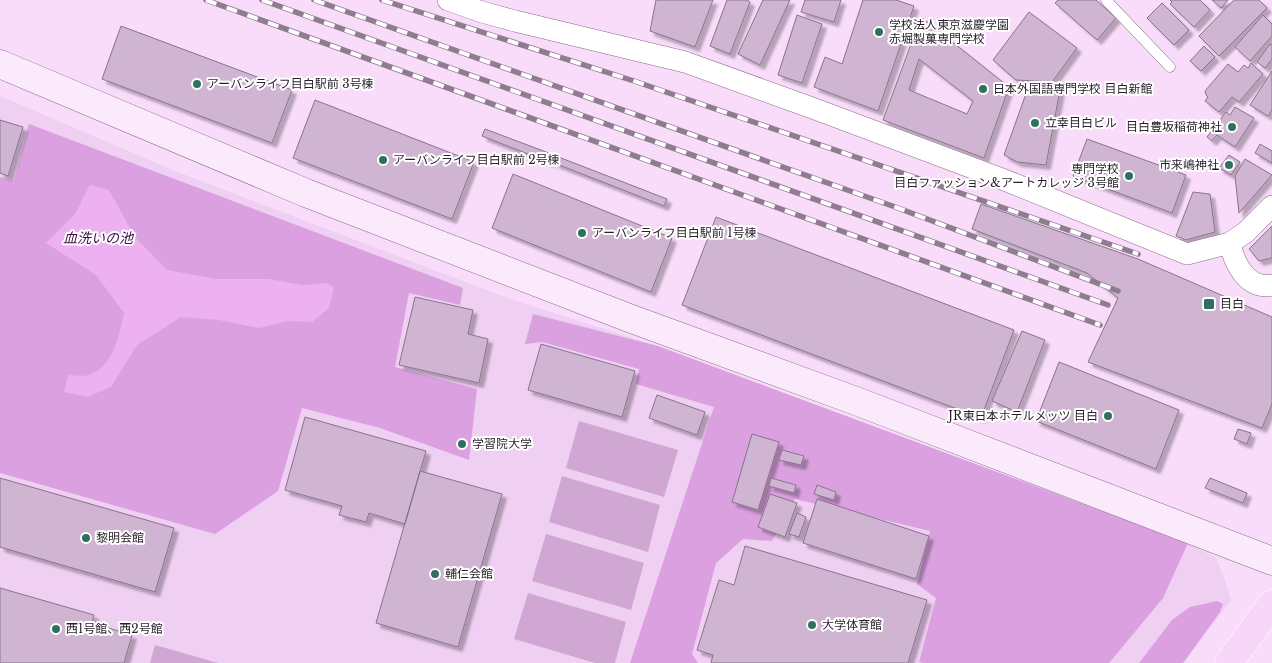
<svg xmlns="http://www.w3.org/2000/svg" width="1272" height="663" font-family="'Libre Baskerville','Noto Sans JP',serif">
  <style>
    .built { fill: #efcff2 }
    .green { fill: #d0a7d3 }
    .forest { fill: #dba0e0 }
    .water { fill: #edb1f2 }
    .building { fill: #cfb5d1; stroke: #8a728c; fill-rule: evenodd; filter: url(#shadow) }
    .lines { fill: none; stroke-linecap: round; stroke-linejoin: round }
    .lane-casing { stroke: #876e88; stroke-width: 11 }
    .street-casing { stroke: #876e88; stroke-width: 22 }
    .secondary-casing { stroke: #876e88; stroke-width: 29 }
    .primary-casing { stroke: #fff; stroke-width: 29 }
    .lane { stroke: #fff; stroke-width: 10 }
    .street { stroke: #fff; stroke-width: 21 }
    .secondary { stroke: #fbeafc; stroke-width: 28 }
    .primary { stroke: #f7d6fa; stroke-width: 28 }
    .rail-casing { stroke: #8f7c90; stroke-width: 5.5 }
    .rail { stroke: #fff; stroke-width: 4; stroke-dasharray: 11; stroke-linecap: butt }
    .poi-dot { fill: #2f7060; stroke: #fff; stroke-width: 2 }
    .labels { text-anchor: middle; stroke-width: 4; stroke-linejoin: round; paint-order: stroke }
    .poi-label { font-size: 12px; fill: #281e28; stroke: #fff; text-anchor: start }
    .water-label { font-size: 14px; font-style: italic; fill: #420d48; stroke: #fff }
  </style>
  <defs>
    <filter id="shadow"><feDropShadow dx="4.5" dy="4.5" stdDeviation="1" flood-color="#0004"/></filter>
  </defs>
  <rect width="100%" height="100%" fill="#f8dcfa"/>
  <path class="built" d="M0,96l175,75 293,112 48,18 142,45 530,197 28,15 9,22 6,20 -47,63h-1184z"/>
  <path class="green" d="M579,421l99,29 -14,47 -98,-29z
    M562,476l98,29 -12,47 -99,-30z
    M546,534l98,29 -13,47 -99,-29z
    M528,593l98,29 -11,41h-20l-81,-24z
    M155,645l63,18h-68z"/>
  <path class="forest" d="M29,124l434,164 -3,17 -51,-12 -14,74 82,22 -8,71 -89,-32 -78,-20 -24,83 -63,43 -215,-61v-296l14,4z
    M533,314l125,32 530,197 -25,55 -54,65h-186l-4,-1 17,-64 -19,-14 13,-53 -135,-32 -23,42 -29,-2 -27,24 -24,91 6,9h-68l84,-256 -78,-23 3,-15 -97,-27 -17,2z
    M1217,601l6,3 -3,8 -37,51h-44l33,-43 18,-13z"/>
  <path class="water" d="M90,185l19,5 26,47 32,33 49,9h53l34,6 23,-2 8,4 -5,21 -17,14 -24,-1 -29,7 -40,-8 -38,-3 -44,28 -26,42 -24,10 -23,-5 4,-17c5,0 11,1 16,1 29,-5 35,-40 40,-63l-28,-38 -50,-32 29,-29z"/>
  <path class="building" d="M656,0h57l-18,47 -45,-16z
    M727,0h20l3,2 -20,52 -20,-8z
    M763,0h27l-30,65 -22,-11z
    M805,0h36l-7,22 -33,-10z
    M863,0h33l18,6 -36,105 -64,-24 11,-30 17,7z
    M1058,0h38l20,18 -19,22 -42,-37z
    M1170,0h30l10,10 -16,17 -24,-23 2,-2z
    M1212,0h16l-7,8z
    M1234,0h25l8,8 -48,48 -20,-20z
    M1162,3l27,27 -15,15 -27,-27z
    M1029,12l48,36 -25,34 -36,-2 -23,-20z
    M797,15l25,9 -20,59 -24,-8z
    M1263,15l9,9v12l-22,25 -15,-14z
    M921,17l88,70 -25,71 -101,-38zM919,59l54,42 -6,13 -58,-24z
    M121,26l171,64 -20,53 -170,-64z
    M1270,44l2,1v14l-7,9 -8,-6z
    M1204,46l11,11 -14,14 -11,-10z
    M1251,63l12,11 -24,28 -7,-5 -13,15 -14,-11 3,-4 -2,-2 -1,-4 23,-27 10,8 6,-7 4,3z
    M1272,71v39l-4,6 -18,-11z
    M1028,88l32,2 -14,75 -29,-3 -13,-7z
    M315,100l159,62 -22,57 -159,-61z
    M1235,107l19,11 -19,29 -18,-12 -5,6 -5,-4 19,-25 4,3z
    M0,120l23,7 -15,49 -8,-3z
    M485,129l69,26 -3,8 -69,-27z
    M1087,139l99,36 -14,38 -99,-37z
    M1260,144l12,7v12l-17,-10z
    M1229,155l11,7 -9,13 -12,-7z
    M556,156l111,43 -3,7 -110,-43z
    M1245,159l27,16 -33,38 -4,-37z
    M513,174l159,64 -21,54 -159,-64z
    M1193,192l17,2 5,38 -29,8 -10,-4z
    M981,204l157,55 134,58v87l-10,24 -174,-66 30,-64 -31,-25 -115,-44z
    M716,217l298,113 -33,88 -299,-113z
    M1272,226v32l-13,3 -10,-12z
    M415,297l58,13 -5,24 20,5 -9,44 -80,-18z
    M1022,331l23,9 -28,72 -25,-11z
    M541,344l94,27 -13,46 -94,-27z
    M1059,362l120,48 -23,59 -120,-48z
    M657,395l48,17 -8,23 -48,-17z
    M305,417l121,34 -21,73 -36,-11 -3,9 -27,-7 3,-9 -57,-16z
    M1238,429l13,4 -4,11 -13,-5z
    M752,434l27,8 -21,68 -26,-8z
    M782,450l22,6 -3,9 -22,-5z
    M420,471l82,23 -44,153 -82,-24z
    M0,478l174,50 -19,64 -155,-45z
    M771,478l25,7 -2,8 -25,-7z
    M1210,478l37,15 -4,10 -38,-15z
    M817,485l19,7 -2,8 -20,-6z
    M770,494l27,9 -12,34 -27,-10z
    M817,499l112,37 -13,43 -113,-36z
    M797,513l9,4 -7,20 -10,-3z
    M745,546l182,54 -19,63h-197l2,-8 -16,-5 22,-70 15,5z
    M0,588l94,27 -2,8 40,12 -8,28h-124z"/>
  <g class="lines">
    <defs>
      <path id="lane" d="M1106,0l64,67"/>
      <path id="street" d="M448,0l34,12 33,9 170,41 130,47 187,70 185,75 43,-11 16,-11 26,-26
        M1230,243c4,20 17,47 42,42"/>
      <path id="secondary" d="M0,64l306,129 323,125 227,83 416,160"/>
      <path id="primary" d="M1229,663l43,-59"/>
    </defs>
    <use href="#lane" class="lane-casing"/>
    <use href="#street" class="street-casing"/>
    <use href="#secondary" class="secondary-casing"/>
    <use href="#primary" class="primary-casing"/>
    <use href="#lane" class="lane"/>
    <use href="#street" class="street"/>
    <use href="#secondary" class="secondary"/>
    <use href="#primary" class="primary"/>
    <defs>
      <path id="rail" d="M206,0l894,325
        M262,0l846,305
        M314,0l584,208 220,83
        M382,0l252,81 504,173"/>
    </defs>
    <use href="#rail" class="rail-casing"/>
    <use href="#rail" class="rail"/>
  </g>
  <g class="poi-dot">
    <circle cx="879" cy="32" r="5"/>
    <circle cx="197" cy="84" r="5"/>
    <circle cx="983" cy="89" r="5"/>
    <circle cx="1035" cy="123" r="5"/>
    <circle cx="1232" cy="127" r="5"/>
    <circle cx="383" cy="160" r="5"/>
    <circle cx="1229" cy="165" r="5"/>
    <circle cx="1129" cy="176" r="5"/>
    <circle cx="582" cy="233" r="5"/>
    <rect x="1203" y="298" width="12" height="12" rx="2.5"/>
    <circle cx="1108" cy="416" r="5"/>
    <circle cx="462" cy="444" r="5"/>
    <circle cx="86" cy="538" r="5"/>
    <circle cx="435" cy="574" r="5"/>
    <circle cx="812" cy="625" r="5"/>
    <circle cx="56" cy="629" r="5"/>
  </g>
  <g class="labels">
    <g class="poi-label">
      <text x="889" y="29">学校法人東京滋慶学園<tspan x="889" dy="14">赤堀製菓専門学校</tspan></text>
      <text x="207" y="88">アーバンライフ目白駅前 3号棟</text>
      <text x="993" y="93">日本外国語専門学校 目白新館</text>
      <text x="1045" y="127">立幸目白ビル</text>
      <text x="1222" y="131" text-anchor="end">目白豊坂稲荷神社</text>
      <text x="393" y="164">アーバンライフ目白駅前 2号棟</text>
      <text x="1219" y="169" text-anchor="end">市来嶋神社</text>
      <text x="1119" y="173" text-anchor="end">専門学校<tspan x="1119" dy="14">目白ファッション&amp;アートカレッジ 3号館</tspan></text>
      <text x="592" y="237">アーバンライフ目白駅前 1号棟</text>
      <text x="1220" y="308">目白</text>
      <text x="1098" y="420" text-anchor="end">JR東日本ホテルメッツ 目白</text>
      <text x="472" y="448">学習院大学</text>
      <text x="96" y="542">黎明会館</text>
      <text x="445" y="578">輔仁会館</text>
      <text x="822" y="629">大学体育館</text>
      <text x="66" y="633">西1号館、西2号館</text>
    </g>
    <g class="water-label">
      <text x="98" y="243">血洗いの池</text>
    </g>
  </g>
</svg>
